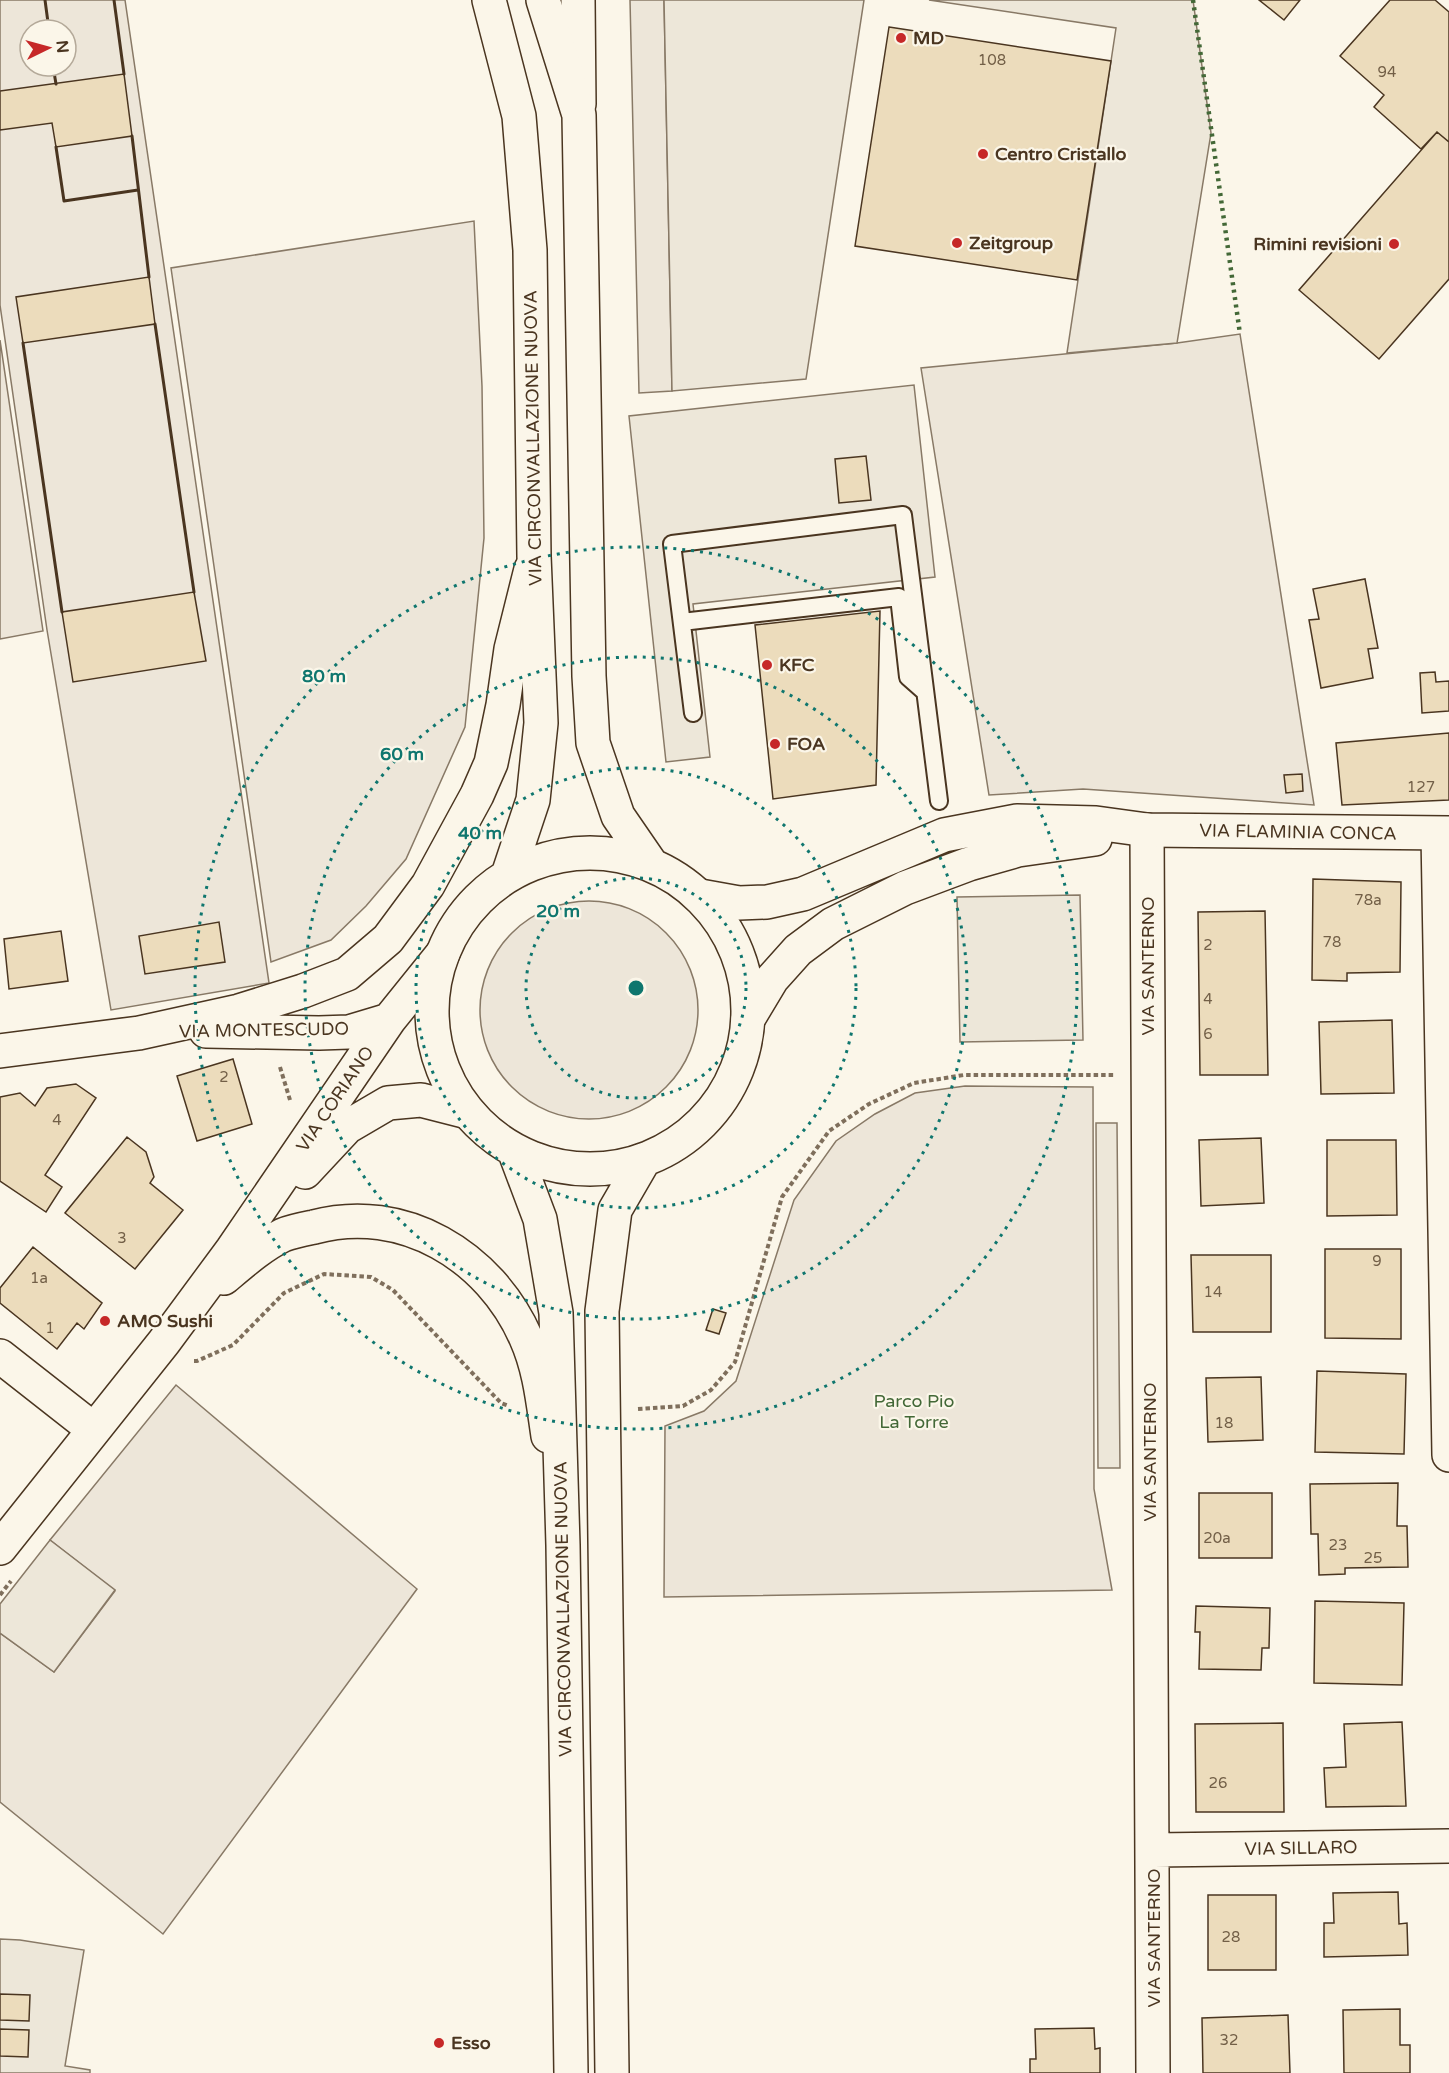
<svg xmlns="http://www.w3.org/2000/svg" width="1449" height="2073" font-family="'Varela Round',sans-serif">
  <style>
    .green { fill: #ede6d9; stroke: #887966; stroke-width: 1.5; fill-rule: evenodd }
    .parking { fill: #ede7d9; stroke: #887966; stroke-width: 1.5 }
    .building { fill: #ecdcbc; stroke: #4a3520; stroke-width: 1.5 }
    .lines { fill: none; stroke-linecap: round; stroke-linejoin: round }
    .lane-casing { stroke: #4a3520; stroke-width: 20 }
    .street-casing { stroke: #4a3520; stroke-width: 36 }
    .secondary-casing { stroke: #4a3520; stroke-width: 36 }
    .primary-casing { stroke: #4a3520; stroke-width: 36 }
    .path { stroke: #7f6f5c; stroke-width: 4; stroke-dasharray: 4.5 3; stroke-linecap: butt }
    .lane { stroke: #fbf6e9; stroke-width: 16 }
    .street { stroke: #fbf6e9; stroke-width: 33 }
    .secondary { stroke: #fbf6e9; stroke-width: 33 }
    .primary { stroke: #fbf6e9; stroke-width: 33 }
    .hedge { stroke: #436837; stroke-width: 4.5; stroke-dasharray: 3 4.5; stroke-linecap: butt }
    .wall { stroke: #4a3520; stroke-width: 3 }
    .ring { fill: none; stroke: #0f766e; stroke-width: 3; stroke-dasharray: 3 6 }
    .poi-dot { fill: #c62828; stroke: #fbf6e9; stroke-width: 2 }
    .labels { text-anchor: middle; stroke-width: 4.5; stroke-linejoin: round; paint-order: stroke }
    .number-label { font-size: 15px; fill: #725f47 }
    .poi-label { font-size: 18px; font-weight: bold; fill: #4a3520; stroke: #fbf6e9; text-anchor: start }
    .street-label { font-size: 18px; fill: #4a3520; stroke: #fbf6e9 }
    .park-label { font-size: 18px; fill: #436837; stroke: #fbf6e9 }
    .centre { fill: #0f766e; stroke: #fbf6e9; stroke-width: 3 }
    .ring-label { font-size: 18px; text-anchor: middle; font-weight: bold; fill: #0f766e; stroke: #fbf6e9; stroke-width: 4.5; stroke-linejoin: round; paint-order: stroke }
  </style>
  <rect width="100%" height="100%" fill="#fbf6e9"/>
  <path class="green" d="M0,0h125l144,983 -158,27 -64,-380 -47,-325zM30,30h36v36h-36z
    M630,0h34l8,391 -33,2z
    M474,221l8,165 2,152 -19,189 -59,132 -40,47 -35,34 -60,22 -100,-694z
    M1240,334l74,471 -231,-16 -94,6 -68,-427 256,-25z
    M0,340l43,291 -43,8z
    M480 1010a109 109 0 1 1 218 0a109 109 0 1 1-218 0Z
    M965,1086l128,1 1,402 18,101 -448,7 1,-171 39,-15 32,-30 58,-181 42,-59 39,-27 40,-21z
    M176,1385l241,204 -254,345 -163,-132v-169l54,39 61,-81 -65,-51z"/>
  <path class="parking" d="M664,0h200l-58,379 -134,12z
    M929,0h264l18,133 -34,210 -110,10 49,-325z
    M914,385l21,192 -242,27 17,153 -44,5 -37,-346z
    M1080,895l3,145 -123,2 -3,-145z
    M1096,1123h21l3,345h-22z
    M50,1540l65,50 -61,82 -54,-39v-29z
    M0,1939l20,1 64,10 -19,116 25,4v3h-90z"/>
  <path class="building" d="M1259,0h41l-16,20z
    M1390,0h45l14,12v130l-12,-10 -16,17 -47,-42 10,-12 -44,-39z
    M889,27l222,34 -34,219 -222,-34z
    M124,74l8,62 -76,11 -4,-24 -52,7v-39z
    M1437,132l12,10v137l-70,80 -80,-69z
    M149,277l6,47 -132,19 -7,-46z
    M866,456l5,44 -32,3 -4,-44z
    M1365,579l13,69 -10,1 5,29 -52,10 -12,-68 10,-1 -6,-30z
    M194,592l12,69 -133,21 -11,-70z
    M880,611l-4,174 -103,14 -18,-174z
    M1435,672l1,10 13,-1v30l-27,2 -2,-40z
    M1449,733v67l-107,5 -6,-62z
    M1302,774l1,17 -17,2 -2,-18z
    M1313,879l88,3 -1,90 -53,1v8l-35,-1z
    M1265,911l3,164h-68l-2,-163z
    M219,922l6,40 -80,12 -6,-38z
    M61,931l7,50 -59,8 -5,-50z
    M1392,1020l2,73 -73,1 -2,-72z
    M233,1059l19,65 -55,17 -20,-65z
    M76,1084l20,14 -51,77 17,12 -16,25 -46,-31v-84l20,-4 15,13 12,-18z
    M127,1137l19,15 8,25 -4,6 33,27 -48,59 -70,-56z
    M1261,1138l3,65 -63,3 -2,-66z
    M1327,1140h69l1,75 -70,1z
    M33,1247l69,56 -18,26 -7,-6 -20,26 -57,-46v-15z
    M1325,1249h76v90l-76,-1z
    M1191,1255h80v77h-78z
    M713,1309l13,4 -7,21 -13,-4z
    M1317,1371l89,3 -2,80 -89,-2z
    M1261,1377l2,63 -55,2 -2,-64z
    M1398,1483l-1,43h10l1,41 -63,1v6l-26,1 -1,-41h-7l-1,-50z
    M1199,1493h73v65h-73z
    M1315,1601l89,2 -2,82 -88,-2z
    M1196,1606l74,2 -1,40h-7l-1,22 -62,-1 1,-37h-5z
    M1402,1722l4,84 -80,1 -2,-39 22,-1 -2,-43z
    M1283,1723l1,89h-88l-1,-88z
    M1398,1892l1,32 8,-1 1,32 -84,2v-34h10l-1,-30z
    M1208,1895h68v75h-68z
    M0,1994l30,1 -1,26 -29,-1z
    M1400,2009v36h10v28h-66l-1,-63z
    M1288,2015l2,58h-87l-1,-55z
    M1094,2028l1,21 5,-1v25h-70v-14h6l-1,-30z
    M0,2029l29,1 -1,27 -28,-1z"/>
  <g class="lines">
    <defs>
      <path id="lane" d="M682,622l217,-25 9,80 17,15
        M693,713l-21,-169 231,-29 36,286"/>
      <path id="street" d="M1147,830l6,1243
        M1438,834l11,621
        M0,1356l93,73
        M1154,1850l295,-4"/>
      <path id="secondary" d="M578,0l1,104
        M700,896l39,7 28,-1 36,-8 141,-59 73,-14 79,2 51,7 302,3
        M748,1019l24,-40 26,-29 35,-26 72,-36 64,-24 49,-14 77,-11
        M206,1031l113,2 30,-1 40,-12
        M0,1051l139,-18 100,-22 64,-20 44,-17 41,-35 40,-54 49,-90 14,-32 12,-58 8,-56 20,-80
        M305,1172l42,-45 41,-24 33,-3 47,12
        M224,1278c19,-16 37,-32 59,-43 10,-4 21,-6 31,-8 89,-24 176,29 212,111 14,31 17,65 22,98
        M0,1548l164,-206 68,-92 157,-230 54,-67"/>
      <path id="primary" d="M489,0l30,116 11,134 4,306 7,167 -8,77 -25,75
        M543,0l36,115 10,561 4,67 25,73 33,48
        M432 1011a158 158 0 1 1 316 0a158 158 0 1 1-316 0Z
        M514,1150l26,69 16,94 7,232 8,528
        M612,2073l-10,-762 13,-101 29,-50"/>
    </defs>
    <use href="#lane" class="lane-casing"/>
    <use href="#street" class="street-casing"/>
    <use href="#secondary" class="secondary-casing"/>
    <use href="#primary" class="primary-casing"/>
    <path class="path" d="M280,1067l10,33
      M194,1361h3l36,-16 51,-52 40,-19 47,3 22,13 108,113 8,3
      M638,1409l45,-3 28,-16 24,-28 47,-165 47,-66 40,-27 45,-21 50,-8h150
      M0,1595l11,-14"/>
    <use href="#lane" class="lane"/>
    <use href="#street" class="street"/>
    <use href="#secondary" class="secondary"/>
    <use href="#primary" class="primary"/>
    <path class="hedge" d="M1193,0l47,334"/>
    <path class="wall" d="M45,0l4,30
      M114,0l10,74
      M53,66l3,18
      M132,136l17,141
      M56,147l8,54 74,-11
      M155,324l39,268
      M23,343l39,269"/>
  </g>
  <g class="ring">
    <circle cx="636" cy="988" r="110"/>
    <circle cx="636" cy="988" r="220"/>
    <circle cx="636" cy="988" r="331"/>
    <circle cx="636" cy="988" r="441"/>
  </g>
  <g class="poi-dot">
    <circle cx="901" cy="38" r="6"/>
    <circle cx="983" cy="154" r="6"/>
    <circle cx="957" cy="243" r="6"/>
    <circle cx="1394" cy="244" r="6"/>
    <circle cx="767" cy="665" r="6"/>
    <circle cx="775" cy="744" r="6"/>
    <circle cx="105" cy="1321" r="6"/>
    <circle cx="439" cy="2043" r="6"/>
  </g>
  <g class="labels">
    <g class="number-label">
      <text x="992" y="65">108</text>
      <text x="1387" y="77">94</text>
      <text x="1421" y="792">127</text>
      <text x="1368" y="905">78a</text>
      <text x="1332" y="947">78</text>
      <text x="1208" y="950">2</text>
      <text x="1208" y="1004">4</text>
      <text x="1208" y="1039">6</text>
      <text x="224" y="1082">2</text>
      <text x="57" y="1125">4</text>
      <text x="122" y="1243">3</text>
      <text x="1377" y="1266">9</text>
      <text x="39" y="1283">1a</text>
      <text x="1213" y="1297">14</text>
      <text x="50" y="1333">1</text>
      <text x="1224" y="1428">18</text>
      <text x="1217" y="1543">20a</text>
      <text x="1338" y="1550">23</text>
      <text x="1373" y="1563">25</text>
      <text x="1218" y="1788">26</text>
      <text x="1231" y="1942">28</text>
      <text x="1229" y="2045">32</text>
    </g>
    <g class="poi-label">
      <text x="913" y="44">MD</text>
      <text x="995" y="160">Centro Cristallo</text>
      <text x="969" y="249">Zeitgroup</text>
      <text x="1382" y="250" text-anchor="end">Rimini revisioni</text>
      <text x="779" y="671">KFC</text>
      <text x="787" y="750">FOA</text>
      <text x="117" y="1327">AMO Sushi</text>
      <text x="451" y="2049">Esso</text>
    </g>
    <g class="street-label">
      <text transform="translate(533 438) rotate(-91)" y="6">VIA CIRCONVALLAZIONE NUOVA</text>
      <text transform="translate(1298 832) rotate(1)" y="6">VIA FLAMINIA CONCA</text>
      <text transform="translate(1148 966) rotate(-90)" y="6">VIA SANTERNO</text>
      <text transform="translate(264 1030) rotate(-1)" y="6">VIA MONTESCUDO</text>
      <text transform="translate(335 1099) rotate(-56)" y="6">VIA CORIANO</text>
      <text transform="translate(1150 1452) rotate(-90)" y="6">VIA SANTERNO</text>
      <text transform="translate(563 1609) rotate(-91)" y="6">VIA CIRCONVALLAZIONE NUOVA</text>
      <text transform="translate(1301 1848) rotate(-1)" y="6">VIA SILLARO</text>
      <text transform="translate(1154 1938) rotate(-90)" y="6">VIA SANTERNO</text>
    </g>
    <g class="park-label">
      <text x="914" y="1407">Parco Pio<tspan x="914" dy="21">La Torre</tspan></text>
    </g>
  </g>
  <circle cx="636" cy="988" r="9" class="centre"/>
  <g class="ring-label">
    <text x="324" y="682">80 m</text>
    <text x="402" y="760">60 m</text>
    <text x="480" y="839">40 m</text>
    <text x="558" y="917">20 m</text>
  </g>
  <g transform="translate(48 48) rotate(85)"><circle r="28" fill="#fbf6e9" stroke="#b4a999" stroke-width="1.5"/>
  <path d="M0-4.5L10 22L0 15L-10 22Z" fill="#c62828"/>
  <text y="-9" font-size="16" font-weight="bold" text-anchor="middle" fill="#4a3520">N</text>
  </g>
</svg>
